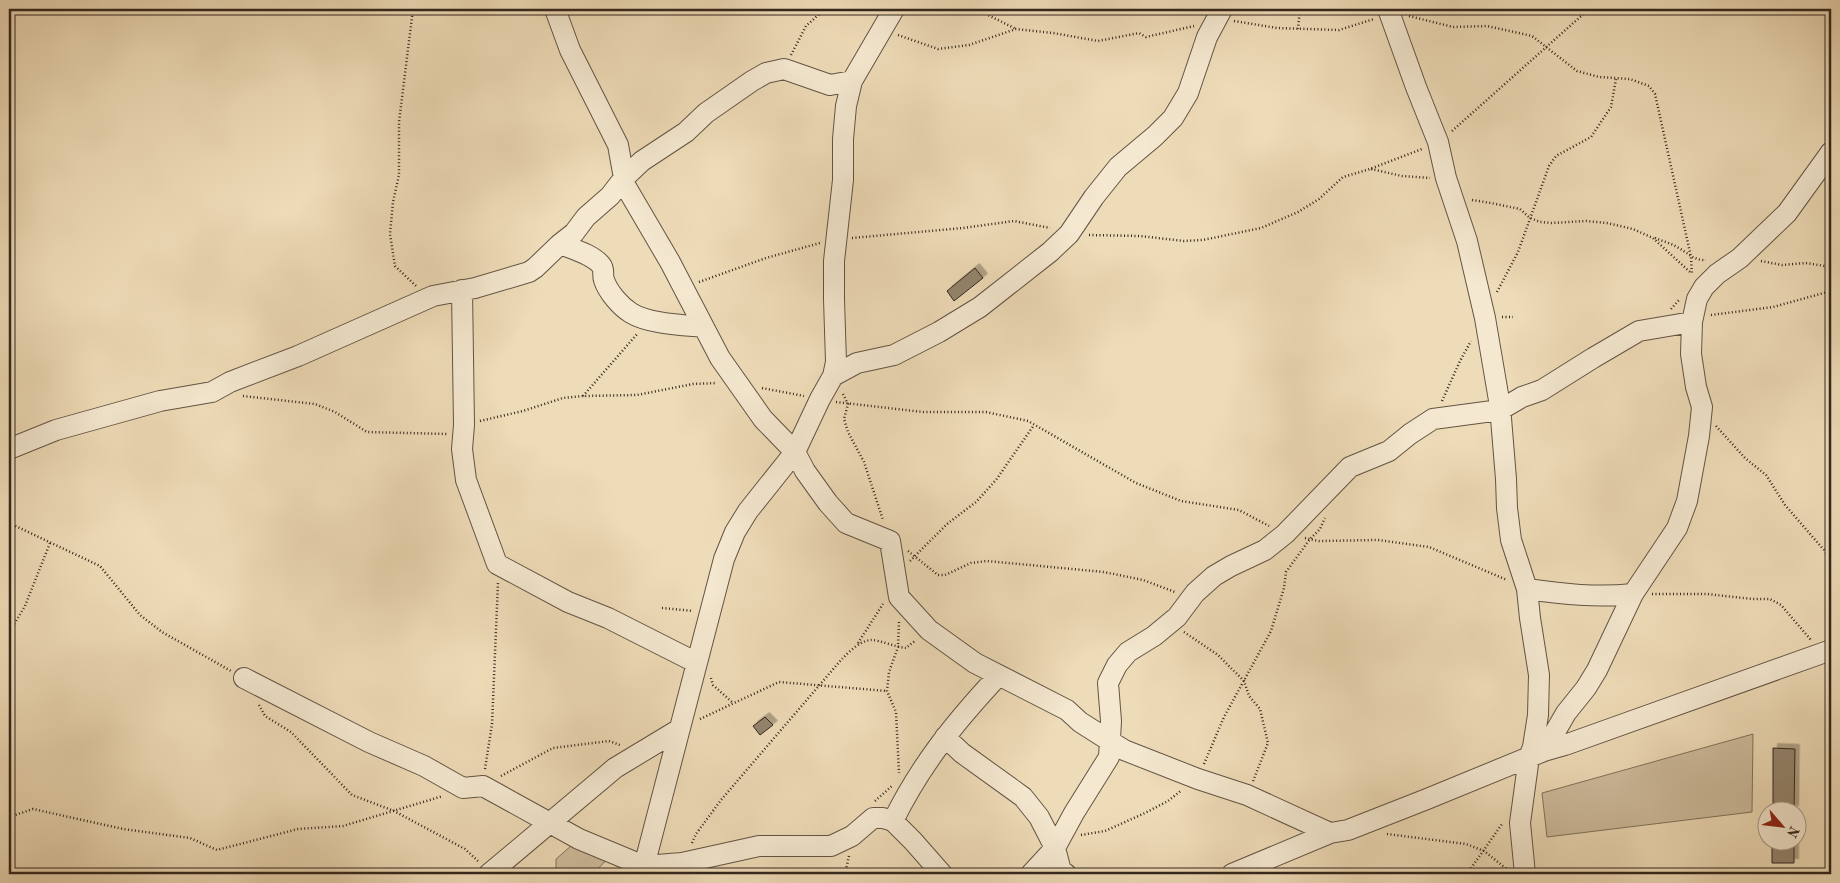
<svg xmlns="http://www.w3.org/2000/svg" width="1840" height="883" font-family="'Old Standard TT',serif">
  <style>
    .green { fill: #cebc9d; stroke: #80725e }
    .building { fill: #94856e; stroke: #33271e; filter: url(#shadow) }
    .lines { fill: none; stroke-linecap: round; stroke-linejoin: round }
    .minor-casing { stroke: #625444; stroke-width: 22 }
    .path { stroke: #33271e; stroke-width: 2.5; stroke-dasharray: 1 2.5; stroke-linecap: butt }
    .minor { stroke: #f4e8d0; stroke-width: 20 }
  </style>
  <defs>
    <filter id="shadow"><feDropShadow dx="4.5" dy="-4.5" stdDeviation="0" flood-color="#0004"/></filter>
  </defs>
  <rect width="100%" height="100%" fill="#eedbb7"/>
  <filter id="stains"><feTurbulence type="fractalNoise" baseFrequency=".004" numOctaves="4"/><feColorMatrix values="0 0 0 0 .2 0 0 0 0 .09 0 0 0 0 .02 0 0 0 .5 -.17"/></filter>
  <radialGradient id="worn" r=".72"><stop offset=".6" stop-color="#630" stop-opacity="0"/><stop offset="1" stop-color="#630" stop-opacity=".3"/></radialGradient>
  <path class="green" d="M1753,734l-1,78 -205,25 -5,-44z
    M579,839l34,14 -20,21h-37v-15z"/>
  <path class="building" d="M975,268l8,10 -29,23 -7,-10z
    M765,717l8,8 -13,10 -7,-9z
    M1773,748l22,1 -1,61h-21z
    M1772,840h22v23h-22z"/>
  <g class="lines">
    <defs>
      <path id="minor" d="M555,9l15,41 48,95 6,33
        M1388,9l28,78 22,55 8,36 21,63 18,77 15,88 6,73 1,29 4,32 16,49 3,29 9,57 -1,40 -5,32 -4,10 -9,66 5,51
        M622,180l48,82 50,96 43,61 32,33 10,19 23,32 18,20 44,18 9,56 30,33 46,33 92,47 13,12 44,28 74,29 49,16 83,38
        M560,244c12,5 32,10 41,21 4,5 1,10 3,15 4,12 16,26 27,33 18,11 52,12 73,14
        M462,290l2,135 -2,24 4,31 31,84 71,38 40,16 89,45
        M833,376l24,-13 37,-8 45,-23 41,-25 70,-55 19,-18 25,-37 24,-30 37,-31 18,-18 15,-25 19,-56 15,-28
        M9,449l47,-19 104,-29 52,-9 18,-10 68,-26 135,-60 42,-8 54,-16 6,-4 25,-24 14,-11 12,-16 24,-21 14,-18 18,-17 44,-29 20,-19 46,-32 14,-8 18,-4 46,16 22,-4
        M1527,589c36,5 70,9 106,5
        M244,678l125,64 55,24 39,22 20,-2 96,53 65,27 38,-3 77,-17h72l21,-10 21,-18h10l10,3 20,20 29,33
        M945,737l17,16 61,44 16,20 16,31 6,23 5,3
        M1544,751l22,-38 20,-25 11,-18 36,-76 44,-66 10,-27 12,-65 3,-29 -6,-20 -5,-33 1,-32 5,-23 7,-12 13,-13 23,-16 47,-45 44,-61
        M893,821c28,-57 63,-100 106,-146
        M489,874l126,-106 63,-38
        M642,874l82,-315 11,-27 13,-21 47,-59 25,-53 13,-23 3,-14 -2,-63v-38l9,-81v-41l3,-33 6,-25 42,-72
        M1031,874l24,-26 19,-35 35,-56 2,-36 -3,-38 9,-18 11,-13 26,-16 23,-19 18,-24 19,-17 17,-10 34,-16 20,-16 65,-67 39,-16 21,-17 23,-15 67,-9 22,-13 20,-7 51,-32 46,-27 53,-9
        M1232,874l98,-41 18,-3 79,-31 117,-48 21,-6 266,-95"/>
    </defs>
    <use href="#minor" class="minor-casing"/>
    <path class="path" d="M413,9l-14,113v53l-6,27 -3,32 5,32 21,20
      M976,9l40,20
      M1409,16l44,11 34,-1 45,10 45,35 22,6 31,2 19,7 6,8 36,163 1,18
      M1234,21l43,7 62,2 35,-11
      M1298,29l2,-20
      M898,35l40,14 31,-4 47,-16 37,4 45,8 41,-8 7,4 48,-11
      M791,55l15,-29 19,-17
      M1452,131l137,-122
      M1371,169l31,7 28,2
      M1472,200l19,3 29,6 10,9 10,4 12,1 34,-2 21,2 26,6 20,9 38,35
      M1089,235l51,1 44,5 19,-1 58,-12 37,-16 21,-13 24,-22 27,-8 52,-20
      M852,238l111,-10 51,-7 36,7
      M1655,238c7,3 15,5 22,9 10,5 17,14 29,13
      M1761,261l21,4 24,-2 25,4
      M699,282l67,-24 54,-15
      M1497,292l21,-40 31,-86 7,-10 35,-19 20,-30 5,-28
      M1671,309l8,-9
      M1711,315l62,-8 58,-16
      M1502,317h11
      M762,388l42,8
      M843,394l5,10 -4,15 4,13 16,30 19,58
      M243,396l72,8 20,8 32,20 80,2
      M583,396l55,-63
      M1442,401l18,-40 11,-20
      M836,402l87,10h63l42,9 108,62 45,18 58,9 30,16
      M480,421l43,-10 40,-13 20,-2 54,-1 56,-11 24,-1
      M1716,426l29,32 21,17 19,30 39,45 7,11
      M9,523l91,43 40,49 22,17 69,39
      M1305,538l14,3 59,-1 51,7 78,33
      M908,551l30,24h7l26,-12 16,-2 117,11 39,8 32,12
      M910,561l37,-37 29,-22 20,-22 38,-55
      M1652,594h55l45,5h18l11,6 30,35
      M662,608l31,3
      M899,622l-1,25 -9,25 -2,19 9,21 3,61
      M1184,632l34,23 26,26 5,15 11,13 8,34 -15,38
      M9,633l16,-27 25,-63
      M858,643l25,-39
      M711,678l2,7 20,18
      M259,705l6,11 26,16 61,63 42,16 71,38 13,12
      M700,719l79,-37 108,9
      M1204,764l20,-47 47,-86 13,-43 2,-16 24,-33 10,-10 5,-11
      M485,769l7,-45 6,-141
      M501,776l52,-28 56,-7 11,4
      M875,801l17,-15
      M9,817l24,-8 90,20 67,9 27,12 81,-21 45,-3 100,-30
      M1387,834l79,10 18,7 24,19
      M1081,835l24,-4 40,-18 23,-12 14,-11
      M692,843l4,-9 25,-34 120,-140c8,-8 18,-19 30,-20 9,0 24,7 35,8l10,-8
      M845,874l4,-18
      M1467,874l35,-50"/>
    <use href="#minor" class="minor"/>
  </g>
  <rect width="1840" height="883" fill="none" stroke="#eedbb7" stroke-width="30"/>
  <rect x="10" y="10" width="1820" height="863" fill="none" stroke="#33271e" stroke-width="2.5"/>
  <rect x="15" y="15" width="1810" height="853" fill="none" stroke="#33271e"/>
  <g transform="translate(1782 826) rotate(118)"><circle r="24" fill="#f4e8d0" stroke="#a79b89"/>
  <path d="M0-4L9 19L0 12L-9 19Z" fill="#8f2418"/>
  <text y="-8" font-size="14" font-weight="bold" text-anchor="middle" fill="#33271e">N</text>
  </g>
  <rect width="100%" height="100%" filter="url(#stains)"/>
  <rect width="100%" height="100%" fill="url(#worn)"/>
</svg>
